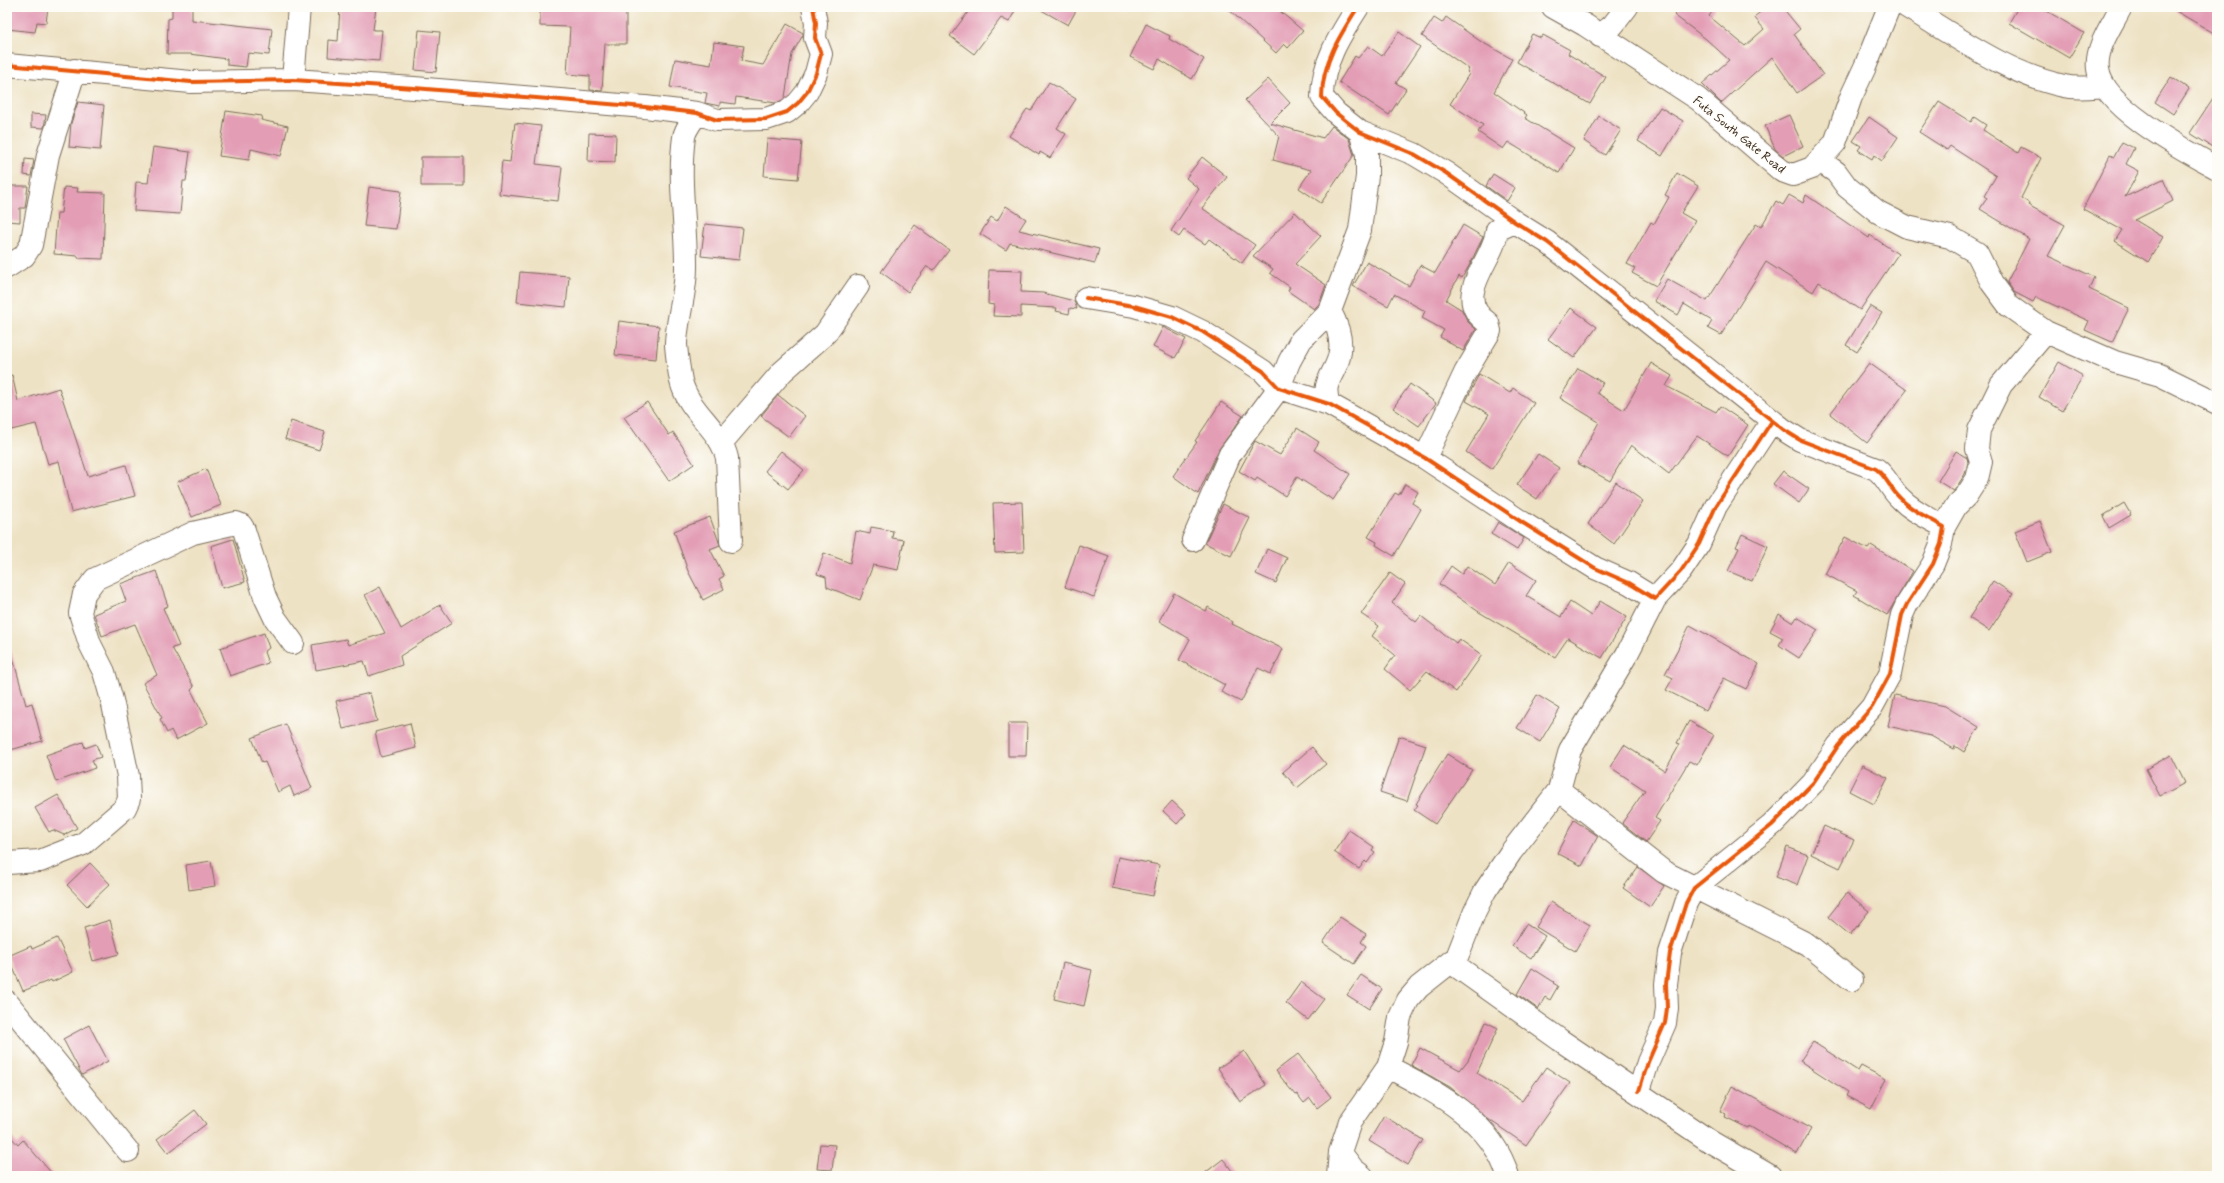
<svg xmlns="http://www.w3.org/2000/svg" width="2224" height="1183" font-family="Mynerve,sans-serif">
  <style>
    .building { fill: #e39eb6 }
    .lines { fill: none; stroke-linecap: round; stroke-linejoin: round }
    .minor-casing { stroke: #7a6a58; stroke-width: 24 }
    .minor { stroke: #fff; stroke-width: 22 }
    .cycleway-casing { stroke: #fdfcf7; stroke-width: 6 }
    .cycleway { stroke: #e8590c; stroke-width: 4 }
    .labels { text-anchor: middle; stroke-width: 3; stroke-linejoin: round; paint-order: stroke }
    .street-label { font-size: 13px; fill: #3b2a1e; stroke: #fdfcf7 }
  </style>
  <rect width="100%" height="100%" fill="#fdfcf7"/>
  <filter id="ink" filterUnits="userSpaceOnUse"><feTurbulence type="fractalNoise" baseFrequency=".025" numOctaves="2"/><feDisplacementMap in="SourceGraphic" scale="8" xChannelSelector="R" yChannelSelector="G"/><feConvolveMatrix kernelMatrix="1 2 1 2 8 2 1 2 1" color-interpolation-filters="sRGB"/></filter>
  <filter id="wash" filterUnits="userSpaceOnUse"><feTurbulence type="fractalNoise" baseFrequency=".012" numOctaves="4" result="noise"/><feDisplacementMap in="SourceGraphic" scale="16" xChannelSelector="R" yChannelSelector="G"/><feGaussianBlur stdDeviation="0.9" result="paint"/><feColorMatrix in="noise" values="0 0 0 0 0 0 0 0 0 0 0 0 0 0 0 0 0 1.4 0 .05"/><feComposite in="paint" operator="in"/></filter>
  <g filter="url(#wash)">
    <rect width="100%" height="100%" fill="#eee2c4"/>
    <g id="blocks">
      <path class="building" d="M7,7h41l-2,16 -9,-1 -2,10 -28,-3z
        M172,7h20v13l80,9 -3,26 -21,-2 -2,14 -19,-2v-6l-37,-5h-23l1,-35 4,-1z
        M340,7h36l-3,23h9l-3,31 -51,-4 1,-17 9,1z
        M540,7h86v37h-21l-3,47 -12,-1v-14l-23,-2 3,-47 -30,-1z
        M972,7h45l-8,15 -8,-4 -27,36 -24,-18z
        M1036,7h42l-10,18z
        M1226,7h49l28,24 -15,17 -4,-4 -8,9z
        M1680,7h36l-7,9 36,30 19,-17 -10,-12 13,-10h15l18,22 -6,5 29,41 -26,18 -25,-36 -51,46 -19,-19 27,-24 -23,-21 -32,-24z
        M2018,7h22l44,26 -15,25 -60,-35z
        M2169,7h48v28z
        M1446,17l34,24 32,18 -18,33 33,23 -2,3 49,30 -15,25 -51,-31 -5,7 -25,-17 5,-7 -33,-21 19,-30 -2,-2 2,-3 -47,-33 12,-18 8,5z
        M787,24l16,9v2l-11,19 -7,43 -4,4 -5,2 -40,-6 -1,7 -15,-2v4l-15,-3 2,-10 -37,-6 5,-28 36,6 3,-23 30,4 -3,15 22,4z
        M1146,24l24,12 -1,3 35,20 -12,20 -33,-20 -5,10 -24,-12z
        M419,30l21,2 -4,40 -21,-2z
        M1399,32l21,15 -24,36 10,6 -17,26 -50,-33 16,-26 3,2 10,-12 14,10z
        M1532,34l9,4 2,-3 27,15 -2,4 38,23 -16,27 -73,-42z
        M2171,77l18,12 -16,25 -18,-12z
        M1268,79l22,24 -20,20 53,15 9,-12 17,13 5,16 -33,48 -22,-15 12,-18 -38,-10 6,-24 -34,-36z
        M1049,82l27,17 -19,29 9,6 -16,24 -10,-6 -1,3 -30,-19 18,-27 4,2z
        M2217,92v58l-27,-17z
        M78,102l26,3 -4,45 -31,-3 2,-24z
        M1939,102l32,20 3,-5 12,8 -3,5 35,23 3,-6 20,11 -20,40 8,5 -1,2 37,20 -17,31 46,21 -5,12 40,19 -17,34 -27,-12 4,-9 -53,-24 -3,5 -19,-10 -7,-10 22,-43 -49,-30 7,-11 -3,-2 12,-20 -46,-30 -3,4 -28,-18z
        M1660,107l23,14 -21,35 -24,-15z
        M226,111l36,5 -1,4 27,6 -7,30 -30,-7 -2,11 -30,-4z
        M31,114l15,1 -2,13 -13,-1z
        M1789,115l14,31 -20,10 -8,-7 -10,-23z
        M1599,116l22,14 -16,25 -21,-14z
        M1869,117l29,20 -16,24 -8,-6 -2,4 -14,-9 3,-4 -8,-5z
        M515,123l26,3 -5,38 26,3 -4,34 -59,-7 3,-33 8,1z
        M589,133l27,1 -1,28 -27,-1z
        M767,139l35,3 -4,37 -34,-3z
        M2122,142l12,6 -8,16 13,7 -14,26 38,-18 10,22 -38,19 28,17 -15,25 -33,-21 7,-11 -39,-21 27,-54 4,2z
        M153,147l37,5 -4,29h-3l-3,33 -46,-3 2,-29 12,1z
        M421,157h43v29h-43z
        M1202,157l25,20 -25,31 53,37 -13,18 -33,-24 -4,5 -21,-14 -5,7 -8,-6 28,-42 -13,-11z
        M25,159l9,1 -3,16 -7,-1z
        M1677,173l21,13 -17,27 14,8 -39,65 -24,-13 3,-5 -8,-4 24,-42 3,2 15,-27 -4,-2z
        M1493,174l22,14 -8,13 -21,-15z
        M7,186h21l-3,22h-5v14l-13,-1z
        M64,187l14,1 -1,4 28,1 -2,66 -25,-1v-2l-24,-2 3,-41h4z
        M369,187l32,4 -5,38 -32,-3z
        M1789,195l14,8 3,-8 63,43 1,-3 28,19 -38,56 -41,-28 -6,10 -47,-30 -45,73 -13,-7 4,-7 -28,-17 -6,11 -24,-14 13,-22 40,22 49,-77 5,3 15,-26 7,4z
        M1006,206l20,13 -7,11 80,19 -4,14 -85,-20 -4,7 -26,-16 11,-17 6,4z
        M1295,212l26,24 -26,28 31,21 -7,19 -5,5 -26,-18 2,-4 -20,-14 3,-4 -20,-13z
        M705,224l38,4 -4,32 -38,-4z
        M915,225l34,25 -15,20 -7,-4 -19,26 -27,-20z
        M1463,225l20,12 -14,29 -7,12 -3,-2 -13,24 16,10 6,12 8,7 -13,22 -23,-14 4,-7 -22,-12 3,-7 -31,-17 -6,12 -35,-20 14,-24 42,24 11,-21 15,8z
        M989,270l33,1 -1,21 22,1 31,8 3,8 -7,-1 -1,6 -13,-3 1,-3 -36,-2v11l-28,-1 1,-11 -6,-1z
        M520,272l49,4 -3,31 -49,-5z
        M1870,306l12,7 -25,39 -11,-7z
        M1571,308l26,19 -23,31 -26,-19z
        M619,321l40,5 -3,33 -41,-4z
        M1163,327l23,12 -11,19 -22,-11z
        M2059,362l24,14 -21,35 -23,-14z
        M1651,363l21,13 -6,10 50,26 4,-6 28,19 -20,31 -31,-20 -28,38 -38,-29 -21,36 -33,-18 22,-41 -39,-24 18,-30 25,15 -6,10 27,17z
        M1869,363l38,27 -40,53 -37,-29z
        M1479,374l31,19 3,-5 21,15 -42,66 -26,-17 23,-38 -23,-13z
        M12,375l6,26 41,-13 29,88 38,-11 9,31 -64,16 -12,-51 -11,3 -12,-40 -29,7v-55z
        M1410,384l26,19 -17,23 -26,-18z
        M778,395l27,21 -16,21 -28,-21z
        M647,402l22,33 4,-3 21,32 -25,17 -45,-64z
        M1221,402l22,14 -24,33 -21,45 -25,-18 24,-34 -2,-1z
        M291,421l34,11 -6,18 -34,-11z
        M1297,428l22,14 -5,8 36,24 -17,26 -36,-23 -12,19 -28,-18 -2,3 -16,-10 16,-30 25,14z
        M781,451l23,19 -16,19 -23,-18z
        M1956,451l11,7 1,4 -3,12 -11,17 -16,-10z
        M1538,454l21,14 -22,31 -20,-14z
        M206,469l15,36 -29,12 -15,-35z
        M1783,471l26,18 -10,14 -26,-19z
        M1616,482l27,19 -29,43 -26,-20z
        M1405,484l13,8 -6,11 9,6 -27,47 -18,-11 1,-3 -9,-5 27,-44 4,2z
        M1022,502l2,50 -29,1 -2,-50z
        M2124,503l7,12 -22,13 -6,-12z
        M1223,504l27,14 -19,38 -26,-13z
        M710,517l10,28 -10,4 14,27 -5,3 5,10 -21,11 -15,-29 -14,-40z
        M2040,521l12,31 -25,10 -12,-31z
        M1498,522l26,16 -7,12 -26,-16z
        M871,527l22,4 -1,7 12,2 -6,30 -25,-5 -13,35 -33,-13 -1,-10 -9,-3 7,-21 26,10 6,-32 14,3z
        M1742,534l26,12 -16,35 -24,-10 11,-23 -3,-1z
        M1845,537l23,12 3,-4 42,26 -26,44 -33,-20 3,-4 -32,-17z
        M233,539l12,43 -23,6 -11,-42z
        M1079,545l30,11 -15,41 -29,-10z
        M1267,549l20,9 -11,25 -20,-9z
        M1509,563l27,17 -10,16 35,21 9,-15 21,14 9,-15 27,16 -25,41 -34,-20 -13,19 -76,-45 -40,-28 12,-18 11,8 5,-8 28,19z
        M156,571l12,35 -5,2 16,38 -7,2 22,39 -3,3 17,33 -32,17 -5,-10 -4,3 -7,-14 2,-1 -19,-35 14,-8 -22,-51 -33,12 -8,-22 32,-13 -6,-17z
        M1390,573l15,11 -13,19 24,19 5,-6 35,27 3,-4 23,16 -26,37 -29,-21 -17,19 -25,-21 10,-14 -23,-19 7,-10 -18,-12z
        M1993,581l20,13 -24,37 -20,-13z
        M380,587l21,42 39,-24 12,18 -52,33 2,9 -33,11 -5,-15 -48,9 -4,-25 34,-6 2,6 37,-12 -20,-38z
        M1174,593l32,18 2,-4 25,15 -1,2 51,25 -12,25 -13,-6 -17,34 -20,-10 4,-7 -46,-25 11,-21 -31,-18z
        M1779,614l14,9 4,-6 21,13 -19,28 -20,-13 4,-7 -13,-7z
        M1690,625l69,39 -13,25 -22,-11 -18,33 -40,-21 7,-12 -8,-4z
        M264,633l5,15 -5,4 4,11 -38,13 -10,-28z
        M11,651l15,54 6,-2 10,38 -35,10v-99z
        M370,693l7,28 -34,8 -7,-28z
        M1537,695l23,14 -20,33 -23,-14z
        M1895,695l50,11 34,21 -15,25 -9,-6 -1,3 -23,-13 -43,-10z
        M1689,721l25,14 -17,30 -8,-4 -34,57 5,3 -14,21 -24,-19 23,-33 -35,-23 14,-22 41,26 15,-27 -3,-1z
        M410,723l6,25 -35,9 -6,-25z
        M1008,723h19l-1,33h-18z
        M286,724l26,64 -18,8 -4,-10 -12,6 -13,-30 -3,1 -10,-25z
        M1399,736l27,9 -19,56 -27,-9z
        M83,742l2,6 11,-4 5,13 -9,3 3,8 -39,14 -10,-27z
        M1312,747l14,17 -29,24 -14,-16z
        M1447,754l25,16 -37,54 -21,-14 4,-5 -2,-1z
        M2171,755l14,28 -25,13 -14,-27z
        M1862,765l26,13 -14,26 -25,-13z
        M58,795l19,33 -13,7 -11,-5 -4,2 -14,-24z
        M1172,801l14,13 -9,10 -14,-13z
        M1574,820l24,16 -16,30 -25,-13z
        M1824,826l30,14 -14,28 -29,-14z
        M1349,830l25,17 -2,3 3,2 -8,11 -2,-2 -6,8 -25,-17z
        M1787,847l21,8 -11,30 -21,-8z
        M1118,857l41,8 -6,31 -41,-8z
        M211,861l4,25 -26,4 -3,-25z
        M90,863l20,21 -23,22 -20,-21z
        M1638,867l26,19 -14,21 -27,-19z
        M1847,893l22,18 -19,24 -22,-18z
        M1551,902l39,23 -15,26 -39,-24z
        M1340,917l26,17 -5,8 5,4 -12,18 -31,-21z
        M110,920l9,34 -26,7 -9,-33z
        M1526,924l19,12 -14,22 -19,-12z
        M57,938l16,34 -21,10 -1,-2 -28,11 -15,-35 23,-10 1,3z
        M1063,963l29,7 -8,36 -30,-7z
        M1532,968l22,14 -1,1 5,3 -8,14 -5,-3 -7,12 -21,-15z
        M1361,975l21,14 -13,20 -22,-14z
        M1301,982l23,17 -16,21 -22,-17z
        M1486,1022l12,6 -21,45 45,28 24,-34 24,16 -44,62 -38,-26 -38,-32 -39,-22 9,-17 40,22 8,-10z
        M89,1025l19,36 -26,14 -19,-36z
        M1813,1042l45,29 3,-5 25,13 -15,30 -25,-13 2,-4 -48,-31z
        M1244,1051l22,34 -26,17 -22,-34z
        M1298,1054l33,43 -14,11 -7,-10 -6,5 -7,-9 -2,1 -19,-24z
        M1732,1086l79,43 -14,25 -48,-28 -1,2 -23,-11 1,-3 -6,-3z
        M195,1110l11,14 -38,29 -11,-14z
        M1384,1116l39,24 -15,25 -39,-24z
        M7,1132l11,13 5,-5 31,36h-47z
        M820,1144l15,1 -3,25 -15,-1z
        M1223,1159l13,17h-35z"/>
    </g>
  </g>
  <g filter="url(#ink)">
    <use href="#blocks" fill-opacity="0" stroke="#7a6a58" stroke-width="1"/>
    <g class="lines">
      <defs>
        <path id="minor" d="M1358,7c-18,28 -36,56 -36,90l14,16 24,19 54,22 32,19 69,49 32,20 237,188 16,10 76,29c11,8 14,20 24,29 12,13 29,20 44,29l-3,17 -8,20 -26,40 -5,11 -12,59 -18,33 -34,39 -25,37 -41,42 -78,63 -8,15 -16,50 -4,31 1,24 -2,15 -17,39 -9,29
          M1553,7l32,18 113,74 71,61 13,11 11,4 19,-7 23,-25 16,-46 14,-30 24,-60
          M1907,7c50,30 100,67 157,79 13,3 28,1 40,0
          M2121,7c-9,18 -26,41 -23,62 4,38 88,82 119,99
          M1600,36l13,-11 14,-18
          M7,65l184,17 102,-2 121,8 231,19 52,6 20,7 49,-1 21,-7 11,-9 9,-11 9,-19 5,-19 -6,-16 1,-15 -3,-16
          M293,80l6,-73
          M697,113c-4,7 -12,16 -13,24 -6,43 2,85 2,127 1,27 -10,57 -10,81 1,12 3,25 5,36 8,32 39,47 46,77l4,83
          M1820,161l16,11 11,15 31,25 29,15 43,10 27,16 15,30 17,23 37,26 69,30 45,13 57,28
          M7,267l17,-11 7,-11 17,-90 27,-85
          M1086,298l48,8 38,11 31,15 60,39 16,17 50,16 96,54 98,65 72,45 34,15 26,16 26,-28 18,-27 17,-38 56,-85
          M1329,404c-8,-22 5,-28 10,-47 4,-15 -2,-33 -9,-46
          M722,442l60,-70 43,-38 33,-48
          M1425,458l40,-85 25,-42 -2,-8c-39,-26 7,-63 9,-93l18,-8
          M1944,527l12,-21 10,-10 11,-17 4,-17 -4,-13 2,-19 22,-45 45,-53
          M1193,540l37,-86 49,-66 10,-26 12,-22 29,-29 30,-81 7,-54v-22l-7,-22
          M1559,790l105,82 143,72 45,36
          M7,863l33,-2 43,-17 42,-36 4,-9 -1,-23 -16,-76 -8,-28 -14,-28 -10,-31 4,-19 11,-15 98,-46 43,-10 5,2 3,5 21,67 10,21 18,25
          M1452,963l108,77 151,102 59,34
          M7,1002l121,149
          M1388,1067c48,25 104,53 120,109
          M1340,1152l13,17 9,7
          M1338,1176l2,-24 10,-30 38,-55 8,-25 4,-25 8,-17 11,-13 38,-30 18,-46 10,-20 26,-39 48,-62 11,-40 57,-96 28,-55"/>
      </defs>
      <use href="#minor" class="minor-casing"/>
      <use href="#minor" class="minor"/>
      <defs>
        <path id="cycleway" d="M1358,7c-18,28 -36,56 -36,90l14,16 24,19 54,22 32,19 69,49 32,20 237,188 16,10 76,29c11,8 14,20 24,29 12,13 29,20 44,29l-3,17 -8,20 -26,40 -5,11 -12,59 -18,33 -34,39 -25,37 -41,42 -78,63 -8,15 -16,50 -4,31 1,24 -2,15 -17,39 -9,29
          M7,65l184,17 102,-2 121,8 231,19 52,6 20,7 49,-1 21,-7 11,-9 9,-11 9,-19 5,-19 -6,-16 1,-15 -3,-16
          M1086,298l48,8 38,11 31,15 60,39 16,17 50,16 96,54 98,65 72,45 34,15 26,16 26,-28 18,-27 17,-38 56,-85"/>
      </defs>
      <use href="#cycleway" class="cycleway-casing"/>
      <use href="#cycleway" class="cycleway"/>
    </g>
  </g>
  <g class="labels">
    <g class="street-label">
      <text transform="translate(1740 134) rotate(39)" y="5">Futa South Gate Road</text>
    </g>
  </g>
  <rect width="2224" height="1183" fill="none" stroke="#fdfcf7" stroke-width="24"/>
</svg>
